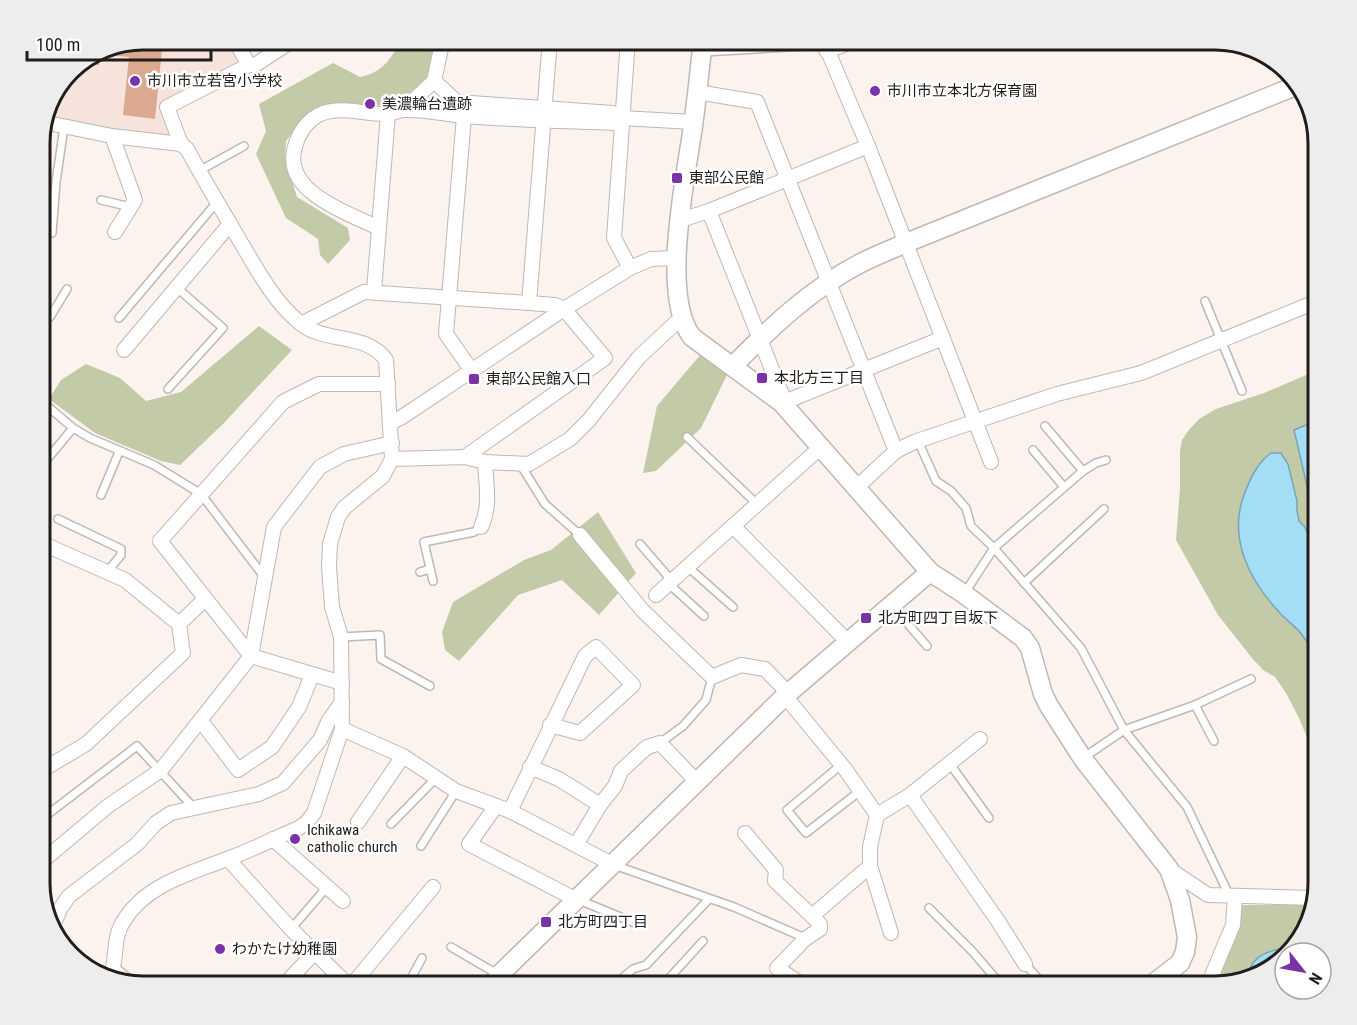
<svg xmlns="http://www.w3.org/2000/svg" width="1357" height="1025" font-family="'Roboto Condensed','Noto Sans JP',sans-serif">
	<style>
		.built { fill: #f5e3dc }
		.green { fill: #c2caa8 }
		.water { fill: #a4ddf6; stroke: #7ca3b4; stroke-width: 1.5 }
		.building { fill: #daa990 }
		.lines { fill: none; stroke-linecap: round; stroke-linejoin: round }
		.lane-casing { stroke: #c0b7b3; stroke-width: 10 }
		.street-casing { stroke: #c0b7b3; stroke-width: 16 }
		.secondary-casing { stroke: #c0b7b3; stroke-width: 21 }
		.lane { stroke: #fff; stroke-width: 7 }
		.street { stroke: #fff; stroke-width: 14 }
		.secondary { stroke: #fff; stroke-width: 18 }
		.poi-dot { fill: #7a33a6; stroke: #fff; stroke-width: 2 }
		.labels { text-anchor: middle; stroke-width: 5; stroke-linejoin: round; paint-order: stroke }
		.poi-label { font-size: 15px; fill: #201d1b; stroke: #fff; text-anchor: start }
		.rim { fill: none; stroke: #201d1b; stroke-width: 3 }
	</style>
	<rect width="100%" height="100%" fill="#fdf3ee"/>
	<polygon class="built" points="142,39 230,39 242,60 240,65 165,104 173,132 169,136 114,130 44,116 49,97 74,65"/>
	<g class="green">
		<path d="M402 39H437L427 78 394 106 337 104 307 114 286 141 285 158 297 197 348 228 350 240 328 264 320 255 318 239 286 218 256 154 266 131 259 104 333 63 360 77C384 72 390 59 402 39Z"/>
		<polygon points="259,326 292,350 223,424 180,465 161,461 95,433 49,399 61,380 86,364 120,378 146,401 181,392"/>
		<polygon points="701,354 728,373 701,428 656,471 643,473 657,406"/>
		<polygon points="1318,370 1318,763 1298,716 1286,693 1275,677 1263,670 1252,658 1218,615 1176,540 1180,489 1180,451 1182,440 1188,431 1199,419 1216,409 1264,393"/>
		<polygon points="598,512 636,573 599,615 562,580 518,595 459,661 445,650 442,632 453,602 524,560 551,550"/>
		<polygon points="1238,905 1310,905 1296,946 1285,953 1285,955 1260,976 1216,986 1216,978"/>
	</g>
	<g class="water">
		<polygon points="1318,420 1318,533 1294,430"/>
		<path d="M1271 453H1281L1288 464 1297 501V511L1299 521 1305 527 1318 562V657C1312 649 1306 640 1299 631 1292 624 1285 619 1279 612 1249 580 1228 538 1244 495 1250 479 1257 463 1271 453Z"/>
		<path d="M1280 949 1290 951 1285 953V955L1260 976 1247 978C1251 959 1261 953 1280 949Z"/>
	</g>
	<g class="building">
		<polygon points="142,39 163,39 155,119 123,115 129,57 101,54 122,47 130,48 130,44"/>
		<polygon points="100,55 99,65 80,63"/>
	</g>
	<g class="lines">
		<g class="lane-casing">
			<g id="lane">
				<polyline points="704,52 823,45"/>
				<polyline points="199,171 244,146"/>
				<polyline points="101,200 131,207"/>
				<polyline points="52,233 56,182 64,127"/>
				<polyline points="1205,301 1242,391"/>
				<polyline points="119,318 217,202"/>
				<polyline points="39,322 50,317 67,289"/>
				<polyline points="168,389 223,328 176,287"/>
				<polyline points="39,399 73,428 90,438 154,465 201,494 265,578"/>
				<polyline points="1045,426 1083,471"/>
				<polyline points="687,437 757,504"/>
				<polyline points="918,441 936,481 951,491 966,508 971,526 994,548 1081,648 1124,730 1187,807 1229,895"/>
				<polyline points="1033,450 1064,487"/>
				<polyline points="520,464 545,504 580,535"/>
				<polyline points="39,469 73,428"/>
				<polyline points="101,495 119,452"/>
				<polyline points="58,519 121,549 121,555 107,572"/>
				<polyline points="640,544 672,581"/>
				<polyline points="688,567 733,607"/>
				<polyline points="420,572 430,569"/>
				<polyline points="433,581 424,542 474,532 481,527"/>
				<polyline points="1024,583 1104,509"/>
				<polyline points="669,584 704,616"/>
				<polyline points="964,594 994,548 1083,471 1096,463 1106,460"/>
				<polyline points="893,607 927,646"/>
				<polyline points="341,637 380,635 381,659 430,686"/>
				<polyline points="1195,705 1214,741"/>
				<polyline points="660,743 683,726 706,700 712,677"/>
				<polyline points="1083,758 1124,730 1195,705 1251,679"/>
				<polyline points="950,764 989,818"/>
				<polyline points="841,765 787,810 806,833 860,791"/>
				<polyline points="39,821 137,746 193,807"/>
				<polyline points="391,824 436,778"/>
				<polyline points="421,846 456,791"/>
				<polyline points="614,865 734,907 805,938"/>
				<polyline points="579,900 635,923"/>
				<polyline points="929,908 972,951 1002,986"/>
				<polyline points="291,929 327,887"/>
				<polyline points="451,947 499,975"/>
				<polyline points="1025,964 1045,986"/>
				<polyline points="114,966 135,984"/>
				<polyline points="322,986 335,972"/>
				<polyline points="407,986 422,958"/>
				<polyline points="613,986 633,969 646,965 709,899"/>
				<polyline points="662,986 703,941"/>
			</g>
		</g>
		<g class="street-casing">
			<g id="street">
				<polyline points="234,39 249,65"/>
				<polyline points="628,39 614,238 630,268"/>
				<polyline points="822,39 823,45 830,56 868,146 991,462"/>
				<polyline points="827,51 860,39"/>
				<polyline points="434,81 457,102 613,113 622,118"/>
				<polyline points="697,92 757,102 896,451"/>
				<polyline points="403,110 434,81 443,39"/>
				<polyline points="464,116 446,334 472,371"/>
				<path d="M43 122 112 136 181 144 187 149C204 180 222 210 240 241 257 269 273 301 300 323 325 344 367 332 386 360L392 459 383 476 344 508 338 517 330 544 329 567 332 607 341 637 342 729 314 813 307 822 299 828C275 838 252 850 227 859 189 874 146 884 123 922 113 937 117 959 111 975"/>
				<polyline points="112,136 135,200 115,232"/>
				<polyline points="181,144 167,107 249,65 255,65 295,39"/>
				<polyline points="709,211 785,402"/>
				<polyline points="679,218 687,218 709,211 868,146"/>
				<path d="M379 228C350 214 285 193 294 151 297 135 307 119 323 113 345 106 365 115 387 114 393 114 398 110 404 110 424 109 444 114 464 116 514 120 564 121 614 123L622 118 693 122"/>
				<polyline points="374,291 388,114"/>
				<polyline points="529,303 550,39"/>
				<polyline points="301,324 364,292 529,303 555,305 564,309 605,358 465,457"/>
				<polyline points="124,350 230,224"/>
				<polyline points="782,403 943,338"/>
				<polyline points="390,423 402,417 564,309 630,268 651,259 675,258"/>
				<polyline points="392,459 465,457 485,462 529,464 570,439 589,420 639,357 682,317"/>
				<polyline points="857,487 896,451 914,442 1057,394 1141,373 1318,301"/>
				<polyline points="733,526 848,642"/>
				<path d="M481 527C491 506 486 484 485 462"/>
				<polyline points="580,535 643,611 712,677 741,665 765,669 788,693"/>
				<polyline points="656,595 821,447"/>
				<polyline points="179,624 205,599"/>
				<polyline points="342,683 251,656 160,541 283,402 319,384 388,384"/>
				<polyline points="785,696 845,769 877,815 870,847 870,866 891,933"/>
				<polyline points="201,721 238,770 272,747 299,707 312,675"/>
				<polyline points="342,729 403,756 456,791 510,811 612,864"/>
				<polyline points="530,767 559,779 600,805"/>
				<polyline points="39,772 86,744 183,653 179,624 125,580 39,542"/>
				<polyline points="910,795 998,921 1025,964"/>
				<polyline points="496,806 469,844 575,899"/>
				<polyline points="510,811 585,656 596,647 633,685 580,733 550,725"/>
				<polyline points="877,815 910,795 980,739"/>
				<polyline points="358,822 403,756"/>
				<polyline points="745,833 776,870 775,881 812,916"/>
				<polyline points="273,839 343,901"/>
				<polyline points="576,845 600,805 615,786 621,771 647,747 660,743 696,781"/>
				<polyline points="228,859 291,929 349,986"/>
				<polyline points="39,864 108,806 161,770 251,656 274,527 320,467 344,454 392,443"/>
				<polyline points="1169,869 1208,895 1313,898"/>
				<polyline points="51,931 60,909 69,896 137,844 156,823 171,813 259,794 283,783 320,740 329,720 342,702"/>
				<polyline points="283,986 315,952"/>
				<polyline points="351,986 433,887"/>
				<polyline points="804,986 777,968 805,939 820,929 820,924 812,916 870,866"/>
				<polyline points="1212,986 1212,975 1233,925 1235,897"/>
			</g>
		</g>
		<g class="secondary-casing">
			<g id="secondary">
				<path d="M703 39C700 68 697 97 693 126 686 176 660 295 692 337L782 403 930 572 964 594 1023 638 1030 648 1043 694 1049 706 1083 759 1169 869 1180 900 1187 937 1185 952 1180 963 1150 986"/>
				<path d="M733 366C771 327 811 289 859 264 874 256 890 250 906 243L1298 85"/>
				<polyline points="492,986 499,975 785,696 930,572"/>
			</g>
		</g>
		<use href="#lane" class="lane"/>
		<use href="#street" class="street"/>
		<use href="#secondary" class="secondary"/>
	</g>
	<g class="poi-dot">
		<circle cx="135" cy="81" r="6"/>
		<circle cx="875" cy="91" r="6"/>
		<circle cx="370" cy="104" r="6"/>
		<rect x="671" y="172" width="12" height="12" rx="3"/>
		<rect x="756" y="372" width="12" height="12" rx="3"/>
		<rect x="468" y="373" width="12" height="12" rx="3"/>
		<rect x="860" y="612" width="12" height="12" rx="3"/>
		<circle cx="295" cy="839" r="6"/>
		<rect x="540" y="916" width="12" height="12" rx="3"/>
		<circle cx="220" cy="949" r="6"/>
	</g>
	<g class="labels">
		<g class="poi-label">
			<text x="147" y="86">市川市立若宮小学校</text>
			<text x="887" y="96">市川市立本北方保育園</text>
			<text x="382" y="109">美濃輪台遺跡</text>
			<text x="689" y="183">東部公民館</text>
			<text x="774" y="383">本北方三丁目</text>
			<text x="486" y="384">東部公民館入口</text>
			<text x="878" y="623">北方町四丁目坂下</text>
			<text x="307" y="835">Ichikawa<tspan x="307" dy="17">catholic church</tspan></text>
			<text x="558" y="927">北方町四丁目</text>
			<text x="232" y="954">わかたけ幼稚園</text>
		</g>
	</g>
	<path d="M0 0H1357V1025H0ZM143 50H1215A93 93 0 0 1 1308 143V883A93 93 0 0 1 1215 976H143A93 93 0 0 1 50 883V143A93 93 0 0 1 143 50Z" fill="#ededed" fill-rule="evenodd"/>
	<path class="rim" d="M143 50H1215A93 93 0 0 1 1308 143V883A93 93 0 0 1 1215 976H143A93 93 0 0 1 50 883V143A93 93 0 0 1 143 50Z"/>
	<g transform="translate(1303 971) rotate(121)"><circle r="28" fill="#ffffff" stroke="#a6a5a4" stroke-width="1.5"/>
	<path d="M0-4.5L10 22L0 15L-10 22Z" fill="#7a33a6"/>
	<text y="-9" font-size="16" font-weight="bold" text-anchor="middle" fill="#201d1b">N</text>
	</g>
	<path d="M27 51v9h184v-9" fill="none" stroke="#201d1b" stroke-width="3"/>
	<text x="36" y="51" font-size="18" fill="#201d1b" stroke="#ffffff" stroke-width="4.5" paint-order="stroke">100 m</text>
</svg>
